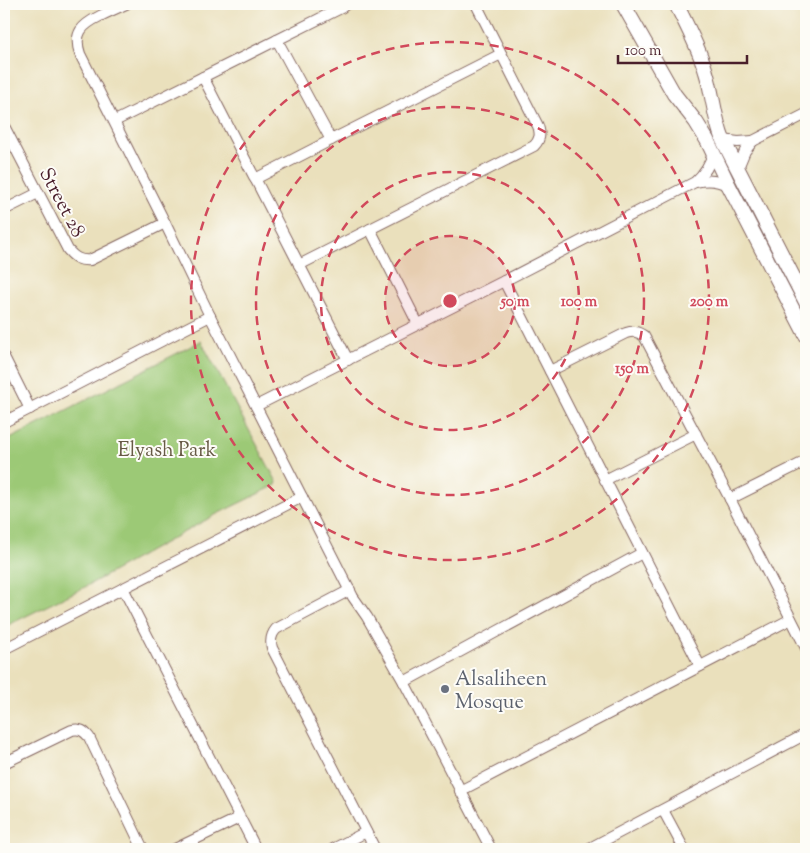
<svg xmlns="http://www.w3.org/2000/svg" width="810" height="853" font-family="'Sorts Mill Goudy',serif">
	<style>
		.green { fill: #9cc976; stroke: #737450 }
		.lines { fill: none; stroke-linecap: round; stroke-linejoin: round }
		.minor-casing { stroke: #82635e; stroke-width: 12 }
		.secondary-casing { stroke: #82635e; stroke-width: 16 }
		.minor { stroke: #fff; stroke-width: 10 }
		.secondary { stroke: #fff; stroke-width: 14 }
		.ring { fill: none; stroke: #d1495b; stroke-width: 2.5; stroke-dasharray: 9 6 }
		.worship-dot { fill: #6b7280; stroke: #fdfcf7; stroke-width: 2 }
		.labels { text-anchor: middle; stroke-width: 4; stroke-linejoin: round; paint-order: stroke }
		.street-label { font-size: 20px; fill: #4a1f2b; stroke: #fdfcf7 }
		.park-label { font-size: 20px; fill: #675a45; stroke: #fdfcf7 }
		.worship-label { font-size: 20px; fill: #5b616d; stroke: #fdfcf7; text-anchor: start }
		.centre { fill: #d1495b; stroke: #fdfcf7; stroke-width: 2.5 }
		.ring-label { font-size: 15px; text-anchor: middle; font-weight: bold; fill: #d1495b; stroke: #fdfcf7; stroke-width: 4; stroke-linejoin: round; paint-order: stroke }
	</style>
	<rect width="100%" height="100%" fill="#fdfcf7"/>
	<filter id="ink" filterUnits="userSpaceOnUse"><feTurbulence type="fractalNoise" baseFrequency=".02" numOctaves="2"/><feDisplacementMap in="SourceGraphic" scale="10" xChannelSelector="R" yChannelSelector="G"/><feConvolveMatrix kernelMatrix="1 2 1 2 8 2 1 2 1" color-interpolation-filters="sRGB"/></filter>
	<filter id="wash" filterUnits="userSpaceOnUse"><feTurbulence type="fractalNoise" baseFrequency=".0096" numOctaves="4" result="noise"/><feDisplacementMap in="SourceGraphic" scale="20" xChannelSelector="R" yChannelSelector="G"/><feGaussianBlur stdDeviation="1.12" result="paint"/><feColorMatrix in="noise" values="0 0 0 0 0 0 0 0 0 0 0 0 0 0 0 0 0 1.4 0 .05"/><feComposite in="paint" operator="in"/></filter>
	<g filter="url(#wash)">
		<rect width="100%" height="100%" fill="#eae0bc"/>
		<polygon class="green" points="201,341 277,482 276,485 215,515 83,588 4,627 4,442"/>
	</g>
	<g filter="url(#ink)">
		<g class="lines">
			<g class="minor-casing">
				<g id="minor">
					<path d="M126 4C117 8 108 12 100 16 82 25 73 33 80 54L165 223 210 316 302 497 353 597 367 617 404 682 491 849"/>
					<polyline points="277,40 331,140"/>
					<polyline points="203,77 348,360"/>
					<polyline points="115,121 341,8 346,4"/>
					<path d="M4 126 68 250C75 258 80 261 90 260L165 223"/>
					<polyline points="723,140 738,142 753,141"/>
					<polyline points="738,170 740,163 745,151 753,141 806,114"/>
					<polyline points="255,179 331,140 501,54"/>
					<path d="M696 182C708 179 718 180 729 186"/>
					<polyline points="4,210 38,193"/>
					<polyline points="370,229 418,324"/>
					<path d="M299 265 534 146C540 140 541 134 538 126L476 4"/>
					<polyline points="504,281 700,666"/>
					<polyline points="4,357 30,409"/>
					<path d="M550 371 626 333C633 331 637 331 644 336L730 499 806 648"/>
					<path d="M256 406 504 281 695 182C705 173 710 165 713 153"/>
					<polyline points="4,422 210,316"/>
					<polyline points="605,480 696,434"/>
					<polyline points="730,499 806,461"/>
					<polyline points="123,588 256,849"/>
					<path d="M350 590 276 629C271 635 270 640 272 648L375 849"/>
					<polyline points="4,649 302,497"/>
					<polyline points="404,682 642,553"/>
					<path d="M4 763 72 730C80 728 84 731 89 737L143 849"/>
					<polyline points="460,791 791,619"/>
					<polyline points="663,810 684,849"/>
					<polyline points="175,849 239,818"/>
					<polyline points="333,849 366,832"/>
					<polyline points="588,849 806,734"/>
				</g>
			</g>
			<g class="secondary-casing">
				<g id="secondary">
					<polyline points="623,4 674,94 696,122 707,140 729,186 806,335"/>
					<path d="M676 4C687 26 699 48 706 72 713 94 714 118 723 140L806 302"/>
				</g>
			</g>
			<use href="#minor" class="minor"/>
			<use href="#secondary" class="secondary"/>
		</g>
	</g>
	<circle cx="450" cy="301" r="65" fill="#d1495b" fill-opacity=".12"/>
	<g class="ring">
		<circle cx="450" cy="301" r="65"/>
		<circle cx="450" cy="301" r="129"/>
		<circle cx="450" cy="301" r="194"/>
		<circle cx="450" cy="301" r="259"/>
	</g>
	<circle class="worship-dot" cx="445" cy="689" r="5"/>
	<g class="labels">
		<g class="street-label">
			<text transform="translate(63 202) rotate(62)" y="7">Street 28</text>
		</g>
		<g class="park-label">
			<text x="167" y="456">Elyash Park</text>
		</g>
		<g class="worship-label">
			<text x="455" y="685">Alsaliheen<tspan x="455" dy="23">Mosque</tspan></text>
		</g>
	</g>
	<circle cx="450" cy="301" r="8" class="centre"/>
	<g class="ring-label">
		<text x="515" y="306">50 m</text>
		<text x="579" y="306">100 m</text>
		<text x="709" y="306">200 m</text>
		<text x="632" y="373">150 m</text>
	</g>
	<rect width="810" height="853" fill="none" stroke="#fdfcf7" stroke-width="20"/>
	<path d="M618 55v8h129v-8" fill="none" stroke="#4a1f2b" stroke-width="2.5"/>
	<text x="625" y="55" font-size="15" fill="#4a1f2b" stroke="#fdfcf7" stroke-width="4" paint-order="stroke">100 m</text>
</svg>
